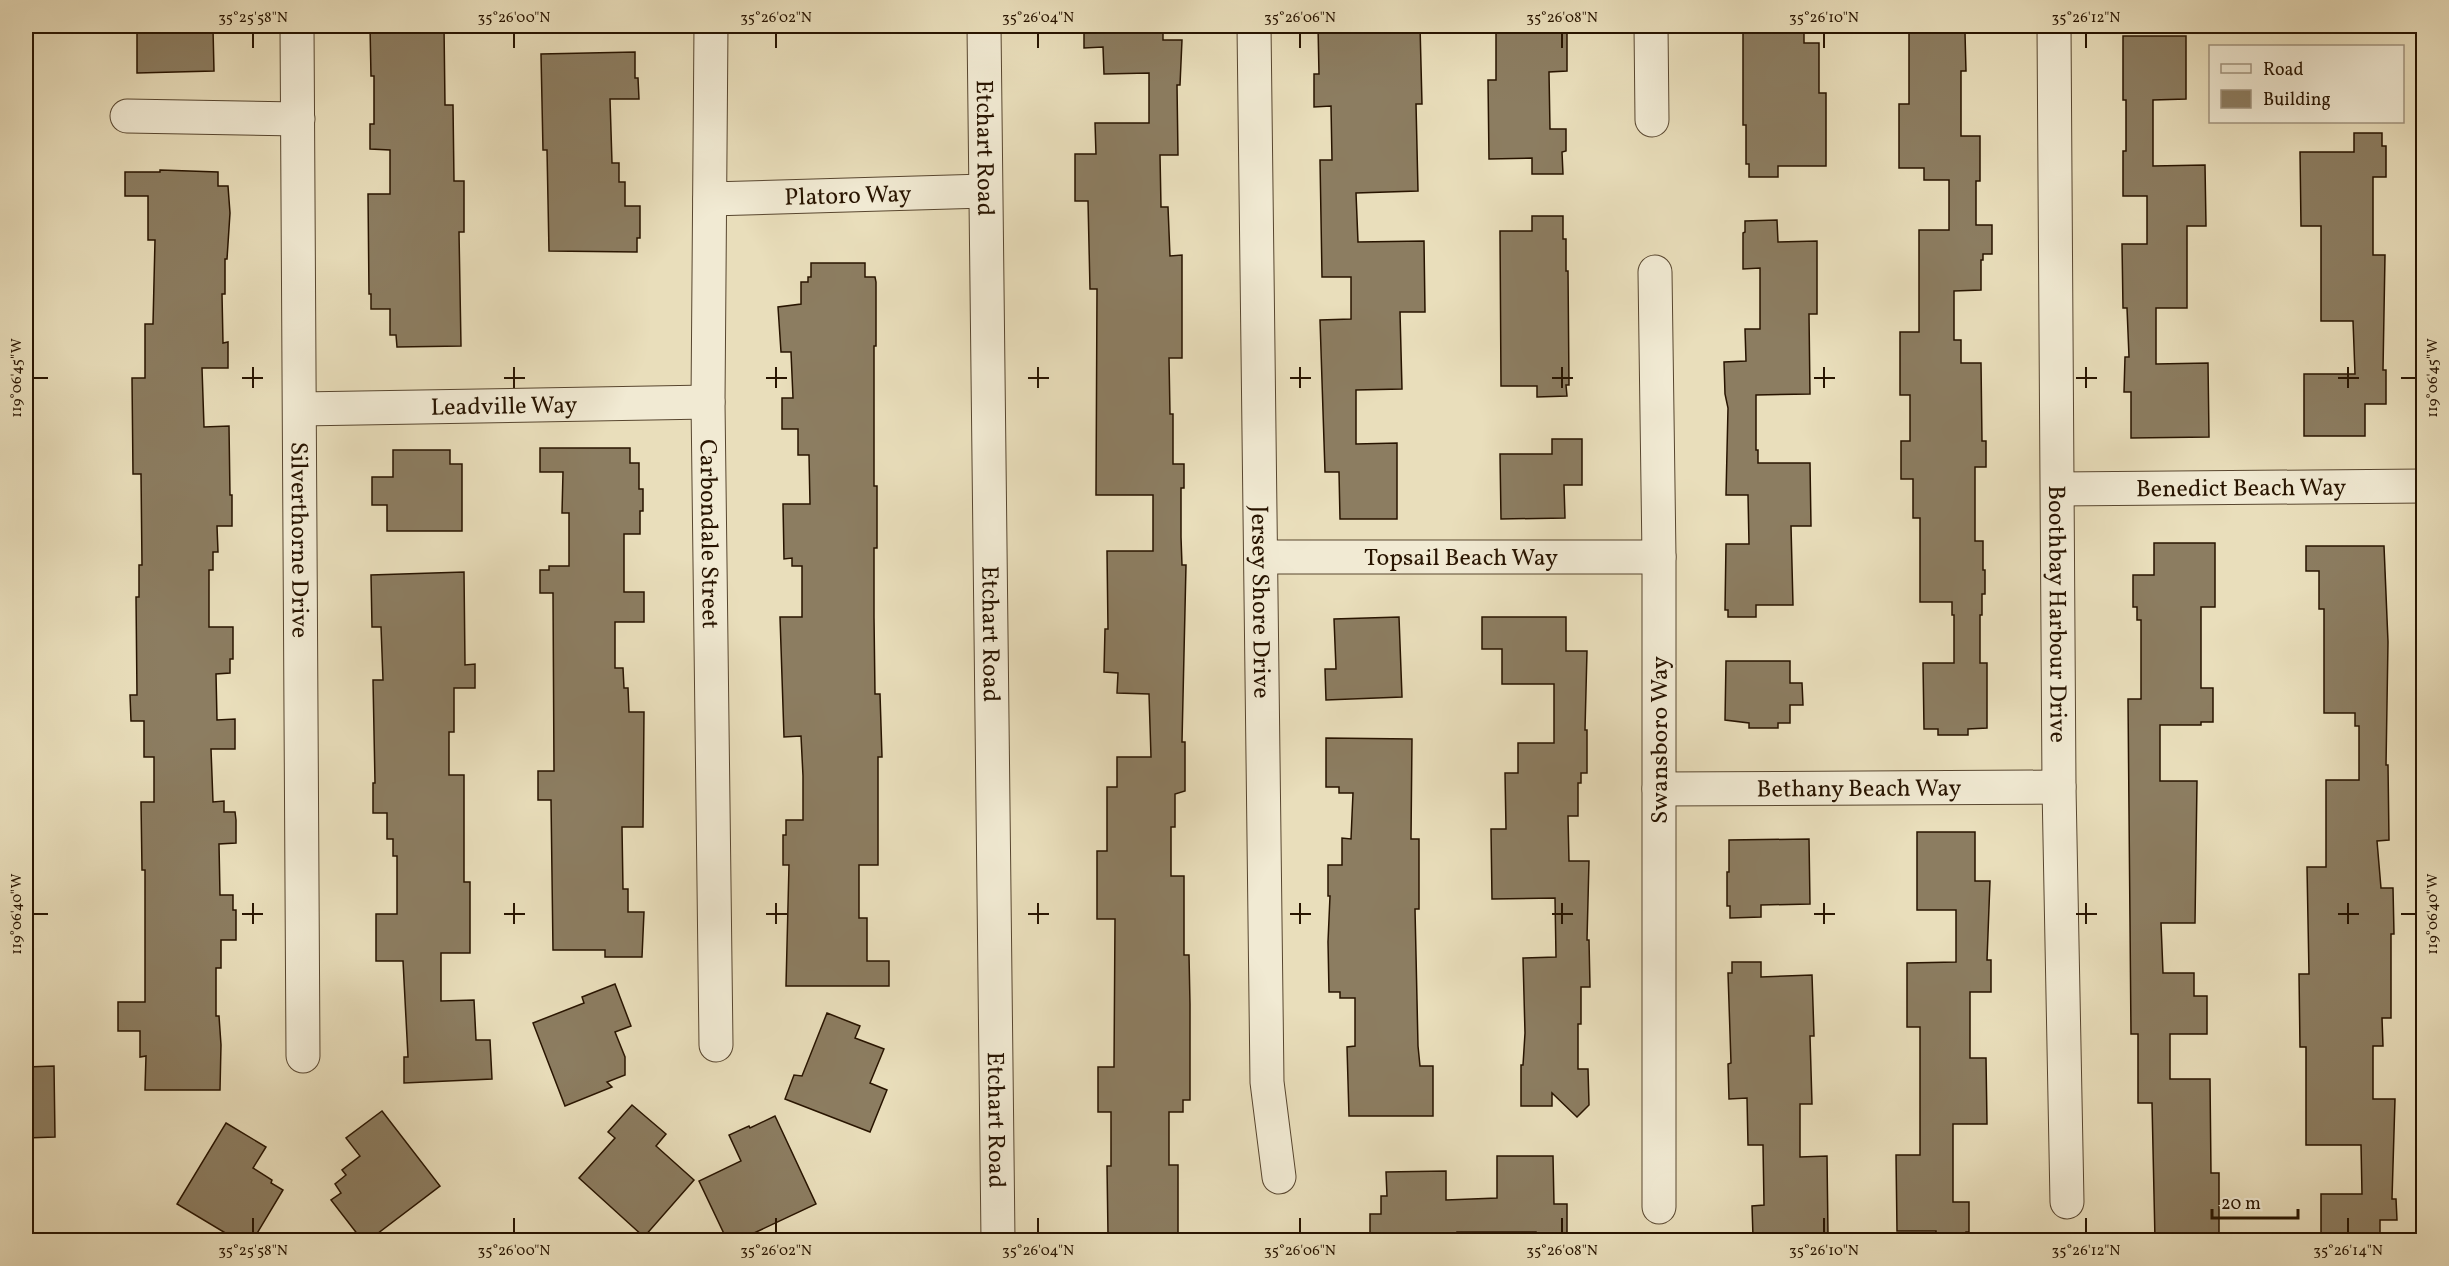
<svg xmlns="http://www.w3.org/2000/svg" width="2449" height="1266" font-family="Vollkorn,serif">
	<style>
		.building { fill: #8c7d61; stroke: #281400; stroke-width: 1.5 }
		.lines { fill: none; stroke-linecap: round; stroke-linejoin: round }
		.minor-casing { stroke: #58462f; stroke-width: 35 }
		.minor { stroke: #f1ead3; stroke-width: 33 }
		.ticks { fill: none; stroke: #281400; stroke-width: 2 }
		.labels { text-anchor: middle; stroke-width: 4.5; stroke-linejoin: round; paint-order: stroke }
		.street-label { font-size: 24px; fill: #281400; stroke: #f1ead3 }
		.neatline { fill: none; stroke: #281400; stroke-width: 2 }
		.ticks-label { font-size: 15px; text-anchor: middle; fill: #281400 }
	</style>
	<rect width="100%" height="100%" fill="#e9debb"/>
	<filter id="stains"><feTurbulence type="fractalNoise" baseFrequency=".00333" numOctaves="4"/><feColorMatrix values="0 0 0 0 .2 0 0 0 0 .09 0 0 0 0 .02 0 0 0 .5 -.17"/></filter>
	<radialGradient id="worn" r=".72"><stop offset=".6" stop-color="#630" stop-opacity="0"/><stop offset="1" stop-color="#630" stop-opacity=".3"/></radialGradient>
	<g class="building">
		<polygon points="137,26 202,26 202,29 213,29 214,71 137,73"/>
		<polygon points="370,26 444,26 445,105 453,105 454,181 464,181 464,232 459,232 461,346 397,347 396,335 390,335 390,309 371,309 371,294 369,294 368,194 390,194 390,150 370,149 370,124 374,124 374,76 371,76"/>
		<polygon points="1084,26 1163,26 1163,40 1182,40 1180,85 1177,85 1178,155 1160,155 1161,207 1168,207 1170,256 1182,255 1182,358 1169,358 1170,414 1173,414 1173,464 1184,464 1184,488 1181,488 1181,537 1182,565 1186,565 1182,742 1185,742 1185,791 1175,794 1175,827 1171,827 1171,876 1184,876 1184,955 1189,955 1190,1004 1190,1100 1183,1100 1183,1112 1169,1112 1169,1165 1178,1165 1178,1233 1108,1234 1107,1166 1111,1166 1111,1112 1098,1112 1098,1067 1114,1067 1115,919 1097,919 1097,851 1107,851 1107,787 1117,787 1117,757 1151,757 1149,694 1117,693 1118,673 1104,672 1105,629 1108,629 1107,551 1153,551 1153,495 1096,495 1097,289 1090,289 1088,201 1075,201 1075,154 1096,154 1095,123 1149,123 1149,73 1104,74 1103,47 1084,48"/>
		<polygon points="1318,26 1420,26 1422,104 1416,104 1418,191 1356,193 1358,242 1424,241 1425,312 1400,312 1402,389 1356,390 1356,444 1397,443 1397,519 1340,519 1339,472 1325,472 1320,320 1351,319 1351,277 1322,277 1320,160 1332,160 1331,106 1314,107 1314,74 1319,74"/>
		<polygon points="1496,26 1561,26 1561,28 1567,28 1567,71 1549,72 1550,129 1566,129 1566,151 1562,152 1563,174 1532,174 1532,158 1489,159 1488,80 1496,80"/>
		<polygon points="1743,26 1804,26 1804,43 1819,43 1819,93 1826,93 1826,166 1778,166 1778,177 1749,177 1749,164 1746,164 1746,125 1743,125"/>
		<polygon points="1909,26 1958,26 1958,33 1965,33 1966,71 1961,71 1961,136 1980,136 1980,181 1976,181 1976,225 1992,225 1992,254 1983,254 1983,260 1981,260 1981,290 1954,291 1954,340 1961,340 1961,363 1981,363 1982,441 1986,441 1986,467 1975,467 1975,541 1983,541 1983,570 1985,570 1985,594 1982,594 1982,615 1980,615 1980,663 1987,663 1987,728 1968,729 1968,735 1938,735 1938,729 1924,729 1923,663 1954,663 1954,615 1952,615 1952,602 1920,602 1920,518 1913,518 1913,479 1901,479 1901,441 1910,441 1910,395 1900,395 1900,332 1919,332 1919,230 1949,230 1949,180 1924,180 1924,168 1899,168 1899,104 1909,104"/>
		<polygon points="2123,36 2186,36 2186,99 2153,100 2153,166 2205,165 2206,226 2187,226 2187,308 2156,308 2156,364 2208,363 2209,437 2131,438 2131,392 2124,392 2125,357 2129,357 2127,308 2123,308 2122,244 2147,244 2147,196 2123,196 2123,151 2126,151 2126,100 2123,100"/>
		<polygon points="635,52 635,78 638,78 639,99 610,99 612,163 619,163 619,182 625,182 625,206 640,206 640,238 637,238 637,252 549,251 547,150 543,150 541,54"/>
		<polygon points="2354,133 2382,133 2382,146 2386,146 2386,177 2373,177 2373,255 2385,255 2383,370 2386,370 2386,404 2365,404 2365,436 2304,436 2304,374 2355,374 2353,321 2321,321 2321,226 2301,226 2300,152 2354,152"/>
		<polygon points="160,170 218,172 218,186 228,186 230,213 227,259 225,259 225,294 222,294 223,343 228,342 228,368 202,368 204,427 229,426 230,495 232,495 232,526 217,526 218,552 213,552 213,570 209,570 209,627 233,627 233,659 230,659 230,673 216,674 217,720 235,719 235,749 211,749 213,802 224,801 224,812 235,812 236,820 236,843 219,844 220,895 233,895 233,910 236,910 236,940 221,940 221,968 216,968 216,1016 219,1016 221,1045 220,1090 145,1090 146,1056 140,1057 140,1031 118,1031 118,1002 145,1002 145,870 142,870 141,802 154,802 154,757 144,757 144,721 131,721 130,695 137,695 136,597 139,597 139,565 142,565 141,474 133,474 132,378 145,378 145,324 153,324 155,240 148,240 148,196 125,196 125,172 160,172"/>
		<polygon points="1532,216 1563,216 1563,239 1566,239 1566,271 1568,271 1569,385 1566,385 1567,396 1537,397 1537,386 1501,386 1500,231 1532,231"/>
		<polygon points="1777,220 1778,242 1817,241 1817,314 1809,314 1810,394 1756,395 1756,450 1758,450 1758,463 1810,463 1811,526 1791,526 1793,605 1756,605 1756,617 1728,617 1728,610 1725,610 1726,544 1749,544 1748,495 1726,495 1728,408 1725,394 1724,362 1746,361 1745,329 1760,329 1760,268 1743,269 1743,233 1745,232 1745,221"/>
		<polygon points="811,263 865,263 865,277 875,277 876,282 876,346 874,346 874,486 877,486 877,548 874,548 874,617 875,694 880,694 882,757 878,757 878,865 859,865 859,918 867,918 867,961 889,961 889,986 786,986 789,865 783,865 783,835 786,835 786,820 803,820 803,776 801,736 784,737 780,617 802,617 802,566 792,566 792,558 784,559 783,504 810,504 809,455 798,455 798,429 782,429 782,398 793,398 791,352 781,352 778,307 801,304 801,282 808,282 808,277 811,277"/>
		<polygon points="1552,439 1582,439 1582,485 1564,485 1565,518 1501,519 1500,454 1552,454"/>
		<polygon points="540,448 630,448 630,463 639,463 639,489 643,489 643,511 640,511 640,534 624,534 624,592 644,592 644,622 615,622 615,668 623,668 624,688 628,688 629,712 644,712 643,827 622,827 623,889 628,889 628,912 644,912 642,957 605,957 605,950 553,950 551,800 538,800 538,771 554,771 553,593 540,593 540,570 549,570 549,566 569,566 569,513 562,513 563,472 540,472"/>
		<polygon points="393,450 450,450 450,464 462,464 462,531 387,531 387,505 372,505 372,477 393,477"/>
		<polygon points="2154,543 2215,543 2215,607 2201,607 2201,688 2213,688 2213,722 2201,722 2201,725 2160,725 2160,781 2197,781 2195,923 2161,923 2163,973 2194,973 2194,996 2207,996 2207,1034 2170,1034 2170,1079 2210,1079 2211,1173 2219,1173 2219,1240 2155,1240 2152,1103 2138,1103 2138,1034 2131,1034 2128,699 2141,699 2141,620 2137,620 2137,607 2133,607 2133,575 2154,575"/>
		<polygon points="2306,546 2384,546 2388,642 2386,765 2388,765 2389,840 2377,841 2381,888 2393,888 2394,934 2391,934 2391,1018 2382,1018 2383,1046 2373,1046 2373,1099 2395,1099 2392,1199 2396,1199 2397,1220 2380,1220 2380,1240 2321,1240 2321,1194 2362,1194 2361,1145 2306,1145 2306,1047 2300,1047 2299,974 2309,974 2307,867 2326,867 2326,780 2359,780 2359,726 2355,726 2355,713 2324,713 2324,609 2319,609 2319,571 2306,571"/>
		<polygon points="464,572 465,665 475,664 475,688 454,688 454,732 449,732 449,775 464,775 464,882 470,882 470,953 441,953 441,1001 474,1000 476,1040 490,1040 492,1079 404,1083 404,1057 408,1057 403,961 376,961 376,914 397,914 397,856 393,856 393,839 387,839 387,813 373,813 373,783 375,783 373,680 383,680 381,627 372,627 371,575"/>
		<polygon points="1399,617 1402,697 1326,700 1325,669 1336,669 1334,619"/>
		<polygon points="1482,617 1566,617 1566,651 1587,651 1585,730 1587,730 1587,773 1581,773 1581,783 1578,783 1578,816 1568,816 1569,861 1589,861 1587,940 1589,940 1590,987 1581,987 1581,1024 1578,1024 1578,1069 1588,1069 1589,1105 1577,1117 1552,1093 1552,1106 1521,1106 1521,1065 1523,1065 1525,1033 1523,958 1556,957 1555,898 1492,899 1491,829 1506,829 1505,773 1518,773 1518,743 1554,743 1554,684 1502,684 1502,649 1482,649"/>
		<polygon points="1726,661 1790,661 1790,683 1802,683 1803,705 1790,705 1790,723 1778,723 1778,728 1749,728 1749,723 1725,720"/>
		<polygon points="1326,738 1412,739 1411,839 1419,839 1419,909 1415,909 1418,1046 1420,1066 1433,1066 1433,1116 1349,1116 1347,1047 1355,1046 1355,998 1340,998 1340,992 1329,992 1328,942 1330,896 1328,896 1328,865 1342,865 1342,838 1351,839 1353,793 1339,793 1339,787 1326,787"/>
		<polygon points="1917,832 1975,832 1975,881 1990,881 1987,960 1991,960 1991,992 1970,992 1970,1058 1986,1058 1987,1124 1953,1124 1953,1202 1969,1202 1969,1232 1966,1232 1966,1240 1936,1240 1936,1231 1897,1231 1896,1155 1920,1155 1920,1027 1907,1027 1907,963 1956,962 1956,910 1917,910"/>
		<polygon points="1809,839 1810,904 1761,905 1761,917 1730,918 1730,906 1727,906 1727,872 1729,872 1729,840"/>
		<polygon points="1732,962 1761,962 1761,977 1812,975 1814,1036 1810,1036 1812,1104 1800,1104 1800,1157 1827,1156 1828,1235 1784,1236 1784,1240 1756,1240 1756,1237 1753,1237 1752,1206 1764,1205 1763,1145 1748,1145 1747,1098 1729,1099 1728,1064 1731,1063 1728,973 1732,973"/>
		<polygon points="615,984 631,1026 615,1032 625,1057 625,1075 607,1082 612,1087 565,1106 533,1023 584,1003 582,997"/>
		<polygon points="827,1013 860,1026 855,1038 884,1049 870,1083 887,1090 870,1132 785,1099 794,1075 802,1076"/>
		<polygon points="54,1066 55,1137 26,1138 26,1067"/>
		<polygon points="632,1105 666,1134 656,1146 694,1180 644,1237 579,1178 615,1138 608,1132"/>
		<polygon points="382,1111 440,1186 369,1240 362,1240 331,1200 341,1193 335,1184 346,1175 342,1170 360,1156 346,1138"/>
		<polygon points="775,1116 816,1204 739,1240 727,1240 699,1181 741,1161 729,1135 749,1126 750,1128"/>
		<polygon points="226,1123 266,1147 253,1168 272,1180 271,1183 283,1190 253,1240 237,1240 177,1204"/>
		<polygon points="1497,1156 1553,1156 1554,1204 1567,1204 1567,1240 1536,1240 1536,1232 1457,1232 1457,1240 1370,1240 1370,1214 1381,1214 1381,1196 1387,1196 1386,1172 1446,1171 1446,1200 1497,1198"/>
	</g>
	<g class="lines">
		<g class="minor-casing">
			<g id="minor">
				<path id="s1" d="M297 26 303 1056"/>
				<path id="s2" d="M711 26 708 402 716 1045"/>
				<path id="s3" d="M984 26 998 1240"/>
				<path id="s4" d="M1254 26 1267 1082 1279 1177"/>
				<polyline points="1651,26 1652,120"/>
				<path id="s5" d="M2054 26 2059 787 2067 1202"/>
				<polyline points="127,116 298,119"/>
				<path id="s6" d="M710 199 985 191"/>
				<polyline points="1655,272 1659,557 1659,1207"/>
				<path id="s7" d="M300 409 708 402"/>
				<path id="s8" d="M2058 489 2424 486"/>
				<path id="s9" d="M1261 557H1659"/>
				<path id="s10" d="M1659 789 2059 787"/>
			</g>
		</g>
		<use href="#minor" class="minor"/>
	</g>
	<path class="ticks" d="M253 33V48M514 33V48M776 33V48M1038 33V48M1300 33V48M1562 33V48M1824 33V48M2086 33V48M253 367V388M514 367V388M776 367V388M1038 367V388M1300 367V388M1562 367V388M1824 367V388M2086 367V388M2348 367V388M33 378H48M242 378H263M504 378H525M766 378H787M1028 378H1049M1290 378H1311M1552 378H1573M1814 378H1835M2076 378H2097M2338 378H2359M2401 378H2416M253 903V924M514 903V924M776 903V924M1038 903V924M1300 903V924M1562 903V924M1824 903V924M2086 903V924M2348 903V924M33 914H48M242 914H263M504 914H525M766 914H787M1028 914H1049M1290 914H1311M1552 914H1573M1814 914H1835M2076 914H2097M2338 914H2359M2401 914H2416M253 1218V1233M514 1218V1233M776 1218V1233M1038 1218V1233M1300 1218V1233M1562 1218V1233M1824 1218V1233M2086 1218V1233M2348 1218V1233"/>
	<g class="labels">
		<g class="street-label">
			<text dy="8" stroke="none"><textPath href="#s3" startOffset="122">Etchart Road</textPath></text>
			<text dy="8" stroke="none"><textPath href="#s6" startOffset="138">Platoro Way</textPath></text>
			<text dy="8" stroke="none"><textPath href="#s7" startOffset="204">Leadville Way</textPath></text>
			<text dy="8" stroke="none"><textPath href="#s8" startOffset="183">Benedict Beach Way</textPath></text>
			<text dy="8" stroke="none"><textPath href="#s2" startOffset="508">Carbondale Street</textPath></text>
			<text dy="8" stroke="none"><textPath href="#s1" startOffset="514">Silverthorne Drive</textPath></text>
			<text dy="8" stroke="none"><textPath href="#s9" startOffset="200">Topsail Beach Way</textPath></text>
			<text dy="8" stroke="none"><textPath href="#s4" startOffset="576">Jersey Shore Drive</textPath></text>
			<text dy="8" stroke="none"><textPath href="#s5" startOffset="588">Boothbay Harbour Drive</textPath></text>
			<text dy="8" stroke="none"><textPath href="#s3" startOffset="608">Etchart Road</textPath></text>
			<text transform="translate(1659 740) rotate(-90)" y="8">Swansboro Way</text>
			<text dy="8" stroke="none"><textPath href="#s10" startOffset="200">Bethany Beach Way</textPath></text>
			<text dy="8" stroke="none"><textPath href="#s3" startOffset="1094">Etchart Road</textPath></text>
		</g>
	</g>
	<rect width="2449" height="1266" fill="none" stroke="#e9debb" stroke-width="66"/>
	<rect x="2209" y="45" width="195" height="78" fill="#f1ead3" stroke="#a1947f" stroke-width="1.5"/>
	<rect x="2221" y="64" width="30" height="9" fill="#f1ead3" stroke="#a1947f" stroke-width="1.5"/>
	<text x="2263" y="75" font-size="18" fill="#281400">Road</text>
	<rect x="2221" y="90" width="30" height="18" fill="#8c7d61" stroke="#a1947f" stroke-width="1.5"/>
	<text x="2263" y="105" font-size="18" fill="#281400">Building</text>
	<path d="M2212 1209v9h86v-9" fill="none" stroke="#281400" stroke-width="3"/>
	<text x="2221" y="1209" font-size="18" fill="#281400" stroke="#f1ead3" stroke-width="4.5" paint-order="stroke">20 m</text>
	<rect x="33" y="33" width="2383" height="1200" class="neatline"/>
	<g class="ticks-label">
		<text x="253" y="22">35°25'58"N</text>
		<text x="514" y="22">35°26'00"N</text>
		<text x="776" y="22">35°26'02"N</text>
		<text x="1038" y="22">35°26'04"N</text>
		<text x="1300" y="22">35°26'06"N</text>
		<text x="1562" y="22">35°26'08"N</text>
		<text x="1824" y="22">35°26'10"N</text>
		<text x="2086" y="22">35°26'12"N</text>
		<text transform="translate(2432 378) rotate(-90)" y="5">119°06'45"W</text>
		<text transform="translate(16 378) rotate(-90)" y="5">119°06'45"W</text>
		<text transform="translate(2432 914) rotate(-90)" y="5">119°06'40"W</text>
		<text transform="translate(16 914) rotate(-90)" y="5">119°06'40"W</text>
		<text x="253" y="1255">35°25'58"N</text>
		<text x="514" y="1255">35°26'00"N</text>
		<text x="776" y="1255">35°26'02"N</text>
		<text x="1038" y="1255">35°26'04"N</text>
		<text x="1300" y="1255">35°26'06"N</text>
		<text x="1562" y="1255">35°26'08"N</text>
		<text x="1824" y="1255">35°26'10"N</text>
		<text x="2086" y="1255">35°26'12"N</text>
		<text x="2348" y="1255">35°26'14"N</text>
	</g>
	<rect width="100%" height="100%" filter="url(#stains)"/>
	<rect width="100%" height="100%" fill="url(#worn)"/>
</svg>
